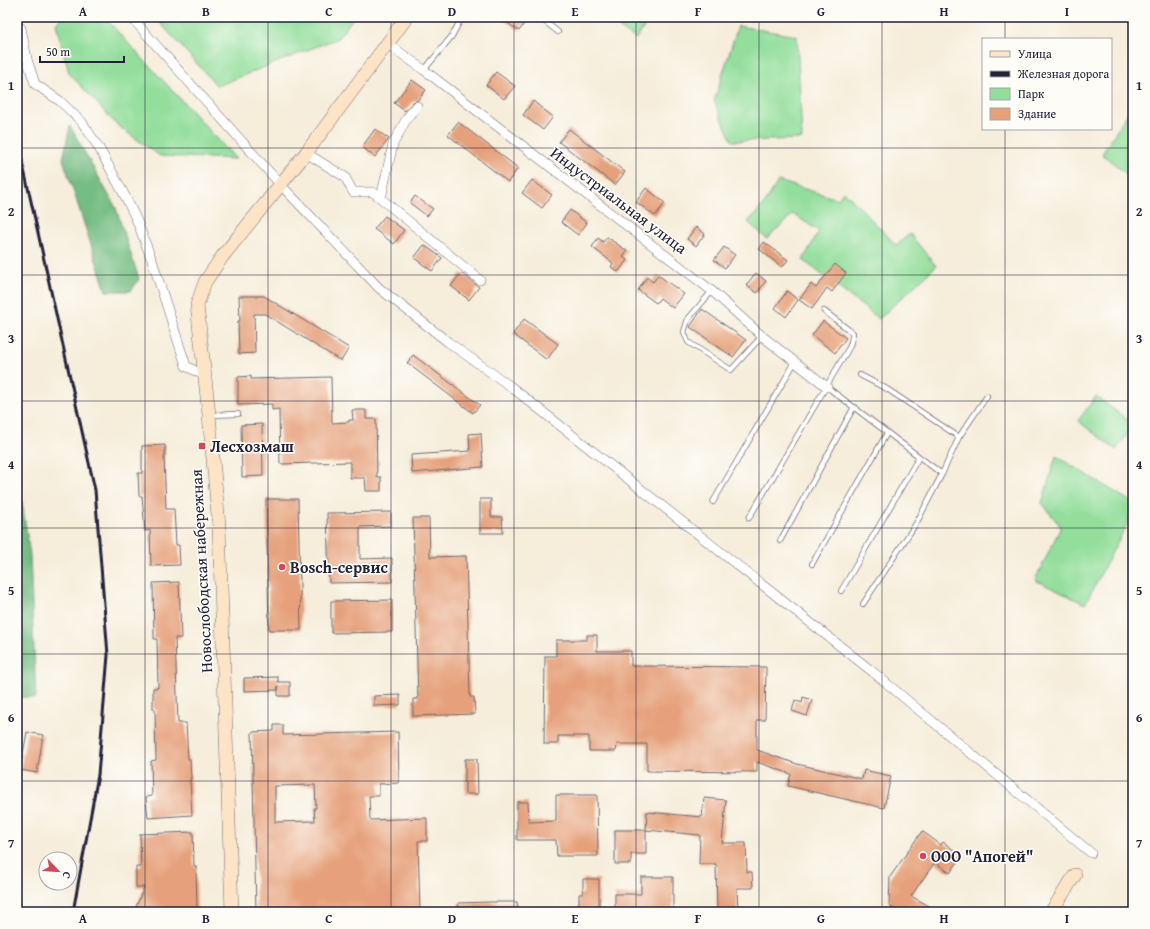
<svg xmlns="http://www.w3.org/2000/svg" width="1150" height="929" font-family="'Gentium Book Plus',serif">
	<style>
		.green { fill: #93de9b; stroke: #5a806b }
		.forest { fill: #76bd83; stroke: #4c705f }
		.building { fill: #e6a17b; fill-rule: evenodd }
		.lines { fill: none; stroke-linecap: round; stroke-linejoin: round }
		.lane-casing { stroke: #6c6973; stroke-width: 6 }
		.street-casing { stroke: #6c6973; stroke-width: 10 }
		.secondary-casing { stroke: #6c6973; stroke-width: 14 }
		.lane { stroke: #fff; stroke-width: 4.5 }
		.street { stroke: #fff; stroke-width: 9 }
		.secondary { stroke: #fee4c6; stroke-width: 13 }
		.rail { stroke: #22223b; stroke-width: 3 }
		.grid { fill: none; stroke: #22223b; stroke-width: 1; stroke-opacity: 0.55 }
		.poi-dot { fill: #d1495b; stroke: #fdfcf7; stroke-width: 1.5 }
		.labels { text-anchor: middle; stroke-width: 3.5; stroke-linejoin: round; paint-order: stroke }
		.street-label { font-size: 16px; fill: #22223b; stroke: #fdfcf7 }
		.poi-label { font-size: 16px; font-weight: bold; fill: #22223b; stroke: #fdfcf7; text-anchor: start }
		.neatline { fill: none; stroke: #22223b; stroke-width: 1.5 }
		.grid-label { font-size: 13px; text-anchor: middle; font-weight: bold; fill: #22223b }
	</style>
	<rect width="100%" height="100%" fill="#fdfcf7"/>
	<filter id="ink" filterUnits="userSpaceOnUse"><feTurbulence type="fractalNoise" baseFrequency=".025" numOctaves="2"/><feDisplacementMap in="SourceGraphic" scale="8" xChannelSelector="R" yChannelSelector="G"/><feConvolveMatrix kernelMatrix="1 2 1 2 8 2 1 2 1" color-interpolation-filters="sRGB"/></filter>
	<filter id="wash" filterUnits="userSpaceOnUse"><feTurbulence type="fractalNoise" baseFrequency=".012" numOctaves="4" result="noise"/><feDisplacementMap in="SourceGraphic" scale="16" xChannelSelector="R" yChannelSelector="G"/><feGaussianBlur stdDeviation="0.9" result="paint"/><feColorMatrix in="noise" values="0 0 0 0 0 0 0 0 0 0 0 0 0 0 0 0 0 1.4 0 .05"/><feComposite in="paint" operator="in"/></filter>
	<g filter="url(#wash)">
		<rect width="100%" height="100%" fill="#f6edda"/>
		<g class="green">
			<polygon points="61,17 104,17 236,159 160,156 117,125 69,73 56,24"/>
			<polygon points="155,17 354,17 338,38 217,86"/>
			<polygon points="604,17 651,17 636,39"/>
			<polygon points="738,26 797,36 802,139 732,141 714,101"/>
			<polygon points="1131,108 1133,109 1133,179 1102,154"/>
			<polygon points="778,181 838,199 844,191 896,245 910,234 936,266 879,319 803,260 819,231 793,214 767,239 748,222 765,203"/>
			<polygon points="1096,396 1133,424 1133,427 1116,450 1078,421"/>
			<polygon points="1056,456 1133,503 1133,510 1128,522 1085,604 1035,580 1061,527 1042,503"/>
		</g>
		<g class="forest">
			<polygon points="70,126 116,208 139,279 131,291 106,291 63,159"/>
			<polygon points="17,469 30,555 36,698 17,697"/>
		</g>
		<g id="blocks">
			<g class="building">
				<polygon points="499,17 529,17 519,31"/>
				<polygon points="496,72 515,86 504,99 486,85"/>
				<polygon points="412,80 426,90 418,100 413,102 405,111 394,103"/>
				<polygon points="533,101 553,117 543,130 523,115"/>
				<polygon points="458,122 518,168 508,182 448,135"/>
				<polygon points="375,129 389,139 375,157 362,147"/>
				<polygon points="569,129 625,172 615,185 559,142"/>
				<polygon points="532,180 552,195 542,208 522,193"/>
				<polygon points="646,188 665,203 655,216 636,202"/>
				<polygon points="415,196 433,209 427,216 410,203"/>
				<polygon points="570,210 587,223 578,235 561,222"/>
				<polygon points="385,216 404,230 394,244 374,229"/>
				<polygon points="696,227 705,234 696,246 687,239"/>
				<polygon points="607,237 627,251 623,257 627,260 618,272 611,267 613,263 592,247 598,238 603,242"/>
				<polygon points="764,242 788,260 782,267 759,249"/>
				<polygon points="424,245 442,258 432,271 414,258"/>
				<polygon points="724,247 735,255 725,268 714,260"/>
				<polygon points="835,264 846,273 832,292 827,288 812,309 799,300 811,284 816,288"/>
				<polygon points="461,273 479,287 469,300 451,286"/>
				<polygon points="756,273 766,281 757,293 746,285"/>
				<polygon points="658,275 684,294 673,308 660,298 656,303 638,290 647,277 653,282"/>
				<polygon points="787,291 798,300 786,317 775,308"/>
				<polygon points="239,296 264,296 349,348 341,361 265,314 254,314 255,353 239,354 238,321 240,321"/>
				<polygon points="702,309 746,340 733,357 690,327"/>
				<polygon points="524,319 558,344 547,360 513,334"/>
				<polygon points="823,321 846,338 835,353 812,335"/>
				<polygon points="413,355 480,405 473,413 407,363"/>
				<polygon points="251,376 251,379 331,377 332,423 349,422 349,420 353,420 352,410 366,410 366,419 376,419 377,477 381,477 381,491 366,491 365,478 350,478 350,462 280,464 279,409 272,410 272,404 238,405 238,377"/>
				<polygon points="262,424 263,476 242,477 241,425"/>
				<polygon points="481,433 483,467 412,473 411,455 470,451 469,434"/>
				<polygon points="165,445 165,457 164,457 166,509 174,509 176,545 179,545 180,565 151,566 150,530 145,531 142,496 139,496 138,473 142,473 142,446"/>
				<polygon points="266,499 298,499 301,630 269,630"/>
				<polygon points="480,499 491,499 491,517 502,517 503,533 480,533"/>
				<polygon points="391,512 391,526 360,527 360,559 392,558 392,582 329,583 327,513"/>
				<polygon points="413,518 429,518 430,557 466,556 470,697 474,697 475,714 413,716 413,699 418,699"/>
				<polygon points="179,582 181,638 175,638 178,723 186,723 188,759 190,759 191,779 190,779 192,815 148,818 146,797 152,796 151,761 156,760 155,709 153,709 153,688 158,688 157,639 154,639 153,583"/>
				<polygon points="392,600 392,632 331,633 331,601"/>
				<polygon points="587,635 597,635 597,651 631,651 631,666 766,667 765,720 757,720 757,750 797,764 862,779 864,770 891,776 884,808 788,786 791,774 757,762 757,772 647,771 647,744 617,744 616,751 589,751 589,736 558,736 558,744 544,744 545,656 556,656 556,640 587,640"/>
				<polygon points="278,677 278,682 290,682 290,696 278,696 278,686 278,690 244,691 244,678"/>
				<polygon points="400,695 400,705 374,706 374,696"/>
				<polygon points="803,697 812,700 807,716 792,711 795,700 802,703"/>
				<path d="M274 725H283V735L398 732 399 783 379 784V796H369L370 820 427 818V841H418L420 910 344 912H256L252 732 274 731ZM315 785 316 808H314L315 821 275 822V786Z"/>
				<polygon points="27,732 43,735 37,773 20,770"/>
				<polygon points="465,759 477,759 478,794 465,794"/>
				<polygon points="556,795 597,795 598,856 557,856 556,840 517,840 517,802 528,802 529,822 556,821"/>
				<polygon points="704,798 726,800 722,843 746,843 747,872 752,872 753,888 737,888 738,912 717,912 716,864 699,864 700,835 646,830 647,812 702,817"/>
				<polygon points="615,830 646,830 646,854 631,854 631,864 615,864"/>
				<polygon points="922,831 941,845 943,842 962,856 950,873 935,862 911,896 940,912 900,912 889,906 890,877"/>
				<polygon points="193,832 194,866 196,866 197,912 134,912 144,887 136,887 136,867 141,867 140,834"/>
				<polygon points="641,877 673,877 673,912 615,912 615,894 641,894"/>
				<polygon points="583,879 599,879 599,912 579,912 579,894 583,894"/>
				<polygon points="490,902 517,902 518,912 459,912 458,903"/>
			</g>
		</g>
	</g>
	<g filter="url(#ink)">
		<use href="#blocks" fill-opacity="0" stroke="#6c6973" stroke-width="1"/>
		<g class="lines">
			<g class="lane-casing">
				<g id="lane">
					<polyline points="539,17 558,32"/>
					<polyline points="424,70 452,36 462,17"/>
					<polyline points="712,291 688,319 684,332 688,342 731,370 762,336"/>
					<polyline points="860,375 887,389 959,437"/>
					<polyline points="827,387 942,474"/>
					<polyline points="210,415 238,414"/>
					<polyline points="713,502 795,362"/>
					<polyline points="749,518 850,346 853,333 824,311"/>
					<polyline points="780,541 854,407"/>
					<polyline points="812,564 887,433"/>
					<polyline points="841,591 919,457"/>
					<polyline points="863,604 917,522 942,474 959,437 987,396"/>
				</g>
			</g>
			<g class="street-casing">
				<g id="street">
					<polyline points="131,17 280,184 379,288 448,342 510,386 873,672 1091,853"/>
					<polyline points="21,28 27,59 35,84 60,101 82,122 99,148 126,198 137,221 153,263 186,366 205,376"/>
					<polyline points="387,43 424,70 712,291 762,336 827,387"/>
					<polyline points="306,153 345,177 353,192 373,192 480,280"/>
					<polyline points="381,198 393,144 407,118 417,106"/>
				</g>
			</g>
			<g class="secondary-casing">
				<g id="secondary">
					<polyline points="232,912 219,526 209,415 197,305 205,282 222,257 306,153 407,17"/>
					<polyline points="1051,912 1075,875"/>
				</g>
			</g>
			<use href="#lane" class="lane"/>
			<use href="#street" class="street"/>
			<use href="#secondary" class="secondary"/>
			<polyline class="rail" points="17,138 95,490 108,655 98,775 73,912"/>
		</g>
	</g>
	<path class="grid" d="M145 17V912M268 17V912M391 17V912M514 17V912M636 17V912M759 17V912M882 17V912M1005 17V39M1005 129V912M17 148H1133M17 275H1133M17 401H1133M17 528H1133M17 654H1133M17 781H1133"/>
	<g class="poi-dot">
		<rect x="198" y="442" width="8" height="8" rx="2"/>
		<circle cx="282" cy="567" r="4"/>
		<circle cx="923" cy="856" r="4"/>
	</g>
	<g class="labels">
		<g class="street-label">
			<text transform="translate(619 200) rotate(37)" y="6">Индустриальная улица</text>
			<text transform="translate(201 571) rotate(-93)" y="6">Новослободская набережная</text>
		</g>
		<g class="poi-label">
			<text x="210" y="452">Лесхозмаш</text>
			<text x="290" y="573">Bosch-сервис</text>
			<text x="931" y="862">ООО "Апогей"</text>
		</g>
	</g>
	<rect width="1150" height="929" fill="none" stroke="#fdfcf7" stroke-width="44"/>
	<rect x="982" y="38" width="130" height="92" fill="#fdfcf7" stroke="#a5a5ac"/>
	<rect x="990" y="51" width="20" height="6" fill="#fee4c6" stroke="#a5a5ac"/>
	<text x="1018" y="58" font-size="12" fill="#22223b">Улица</text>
	<rect x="990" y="71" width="20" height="6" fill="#22223b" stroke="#a5a5ac"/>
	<text x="1018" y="78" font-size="12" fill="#22223b">Железная дорога</text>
	<rect x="990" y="88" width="20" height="12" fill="#93de9b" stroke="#a5a5ac"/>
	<text x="1018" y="98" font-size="12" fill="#22223b">Парк</text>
	<rect x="990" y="108" width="20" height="12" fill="#e6a17b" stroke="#a5a5ac"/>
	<text x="1018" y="118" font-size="12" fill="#22223b">Здание</text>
	<g transform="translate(58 871) rotate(115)"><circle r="19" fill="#fdfcf7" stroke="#a5a5ac"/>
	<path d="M0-3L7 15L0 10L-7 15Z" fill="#d1495b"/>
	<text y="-6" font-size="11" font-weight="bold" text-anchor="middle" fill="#22223b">С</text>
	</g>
	<path d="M40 56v6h84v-6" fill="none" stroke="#22223b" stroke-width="2"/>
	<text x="46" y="56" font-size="12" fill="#22223b" stroke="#fdfcf7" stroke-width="3" paint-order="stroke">50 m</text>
	<rect x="22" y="22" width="1106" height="885" class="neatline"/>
	<g class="grid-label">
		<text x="83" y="16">A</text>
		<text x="206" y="16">B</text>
		<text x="329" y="16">C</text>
		<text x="452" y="16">D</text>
		<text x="575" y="16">E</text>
		<text x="698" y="16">F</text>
		<text x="821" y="16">G</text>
		<text x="944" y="16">H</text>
		<text x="1067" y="16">I</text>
		<text x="11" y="90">1</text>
		<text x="1139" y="90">1</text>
		<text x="11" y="216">2</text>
		<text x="1139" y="216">2</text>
		<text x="11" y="343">3</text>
		<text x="1139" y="343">3</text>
		<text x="11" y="469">4</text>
		<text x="1139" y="469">4</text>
		<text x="11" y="595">5</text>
		<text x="1139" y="595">5</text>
		<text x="11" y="722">6</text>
		<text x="1139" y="722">6</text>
		<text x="11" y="848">7</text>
		<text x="1139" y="848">7</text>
		<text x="83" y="923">A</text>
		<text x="206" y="923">B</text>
		<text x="329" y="923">C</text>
		<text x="452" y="923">D</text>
		<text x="575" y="923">E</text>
		<text x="698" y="923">F</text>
		<text x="821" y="923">G</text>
		<text x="944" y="923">H</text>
		<text x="1067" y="923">I</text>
	</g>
</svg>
